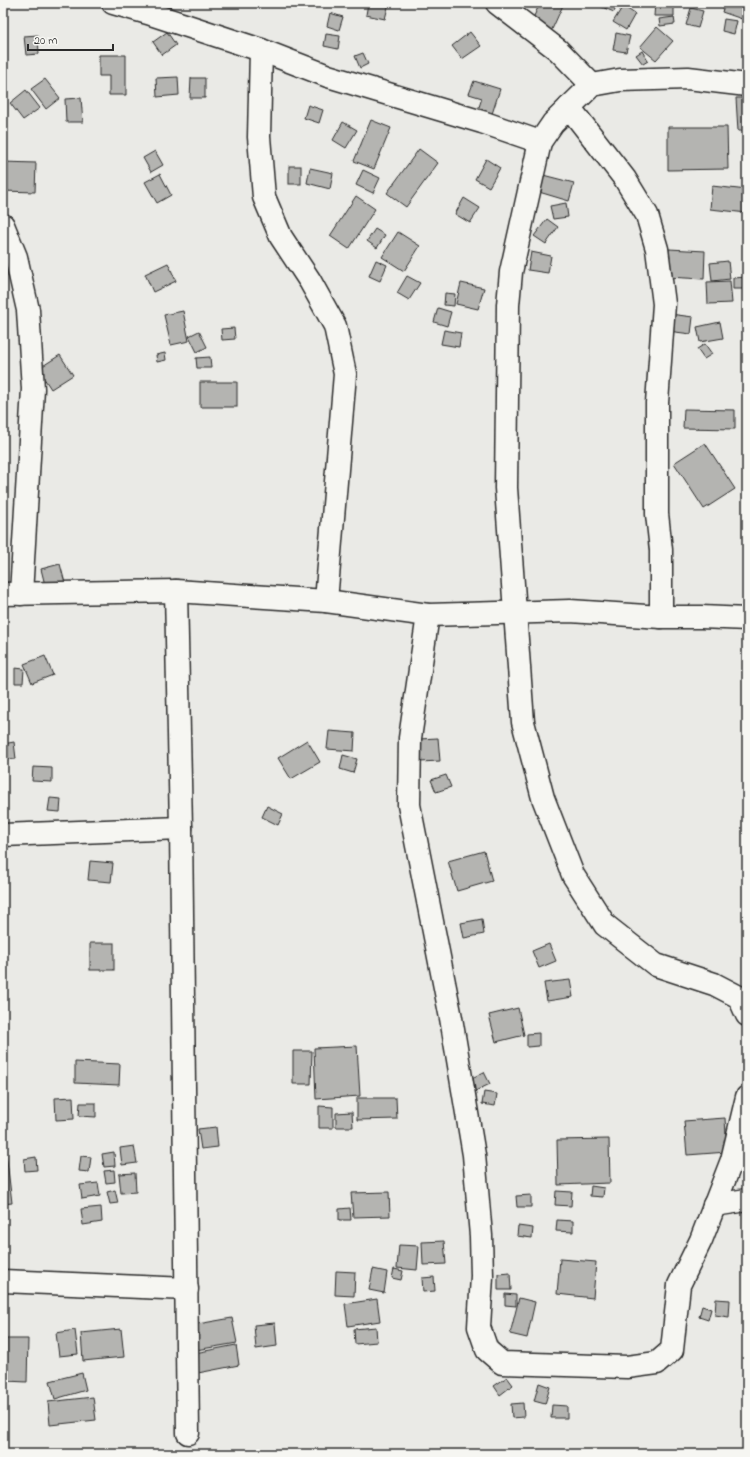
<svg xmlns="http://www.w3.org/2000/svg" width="750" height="1457" font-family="'Indie Flower',sans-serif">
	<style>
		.building { fill: #b4b4b1; stroke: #2b2b2b }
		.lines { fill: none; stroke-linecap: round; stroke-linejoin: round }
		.minor-casing { stroke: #2b2b2b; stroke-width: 25 }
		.minor { stroke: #f6f6f2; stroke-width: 22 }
	</style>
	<rect width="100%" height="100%" fill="#eaeae6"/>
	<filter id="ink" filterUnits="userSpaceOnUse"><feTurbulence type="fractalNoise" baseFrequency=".025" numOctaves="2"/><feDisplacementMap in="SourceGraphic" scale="8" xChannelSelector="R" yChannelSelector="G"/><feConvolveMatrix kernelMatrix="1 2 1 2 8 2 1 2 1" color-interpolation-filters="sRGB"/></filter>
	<g filter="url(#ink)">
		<g class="building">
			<polygon points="368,3 389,3 385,19 366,15"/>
			<polygon points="540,3 564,3 549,36 529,27"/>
			<polygon points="597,3 618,3 614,12 597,5"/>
			<polygon points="655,3 674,3 674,16 654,16"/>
			<polygon points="725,3 747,3 742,19 722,12"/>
			<polygon points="623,6 635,14 626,30 613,22"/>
			<polygon points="691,8 703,11 698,28 686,25"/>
			<polygon points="330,13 343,17 339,30 327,26"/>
			<polygon points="674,17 675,24 660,26 659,19"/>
			<polygon points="724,19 737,21 734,34 722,31"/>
			<polygon points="657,27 673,41 656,60 640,47"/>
			<polygon points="167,32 176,45 162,55 153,42"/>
			<polygon points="470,32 481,46 462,59 452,46"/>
			<polygon points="616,33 630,36 626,52 613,50"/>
			<polygon points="326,34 340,36 338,49 324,46"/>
			<polygon points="38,35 39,54 26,55 24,36"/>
			<polygon points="642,51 648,61 643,64 636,55"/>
			<polygon points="363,53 368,64 360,68 355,56"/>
			<polygon points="99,55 126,55 126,95 109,95 109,76 99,76"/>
			<polygon points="178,77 179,95 157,97 156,78"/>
			<polygon points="191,78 205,78 205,98 190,98"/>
			<polygon points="45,79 60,98 46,109 31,89"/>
			<polygon points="474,81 500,89 491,117 477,113 482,98 469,94"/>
			<polygon points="26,90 40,108 23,120 10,103"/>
			<polygon points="81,98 83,122 66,122 65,99"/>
			<polygon points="736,98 747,98 747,131 738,131"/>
			<polygon points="308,105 323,110 319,123 304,118"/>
			<polygon points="371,120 391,128 374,169 354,161"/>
			<polygon points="343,122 357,130 346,148 333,140"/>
			<polygon points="668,127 727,127 728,169 668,170"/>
			<polygon points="3,140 5,140 7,155 3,156"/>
			<polygon points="419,149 438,163 406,207 387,193"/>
			<polygon points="155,151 163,165 151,172 143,158"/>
			<polygon points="486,159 500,168 489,187 475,179"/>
			<polygon points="3,162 36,163 35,192 3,191"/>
			<rect x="289" y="166" width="12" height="18"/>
			<polygon points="310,168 333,173 330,189 307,183"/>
			<polygon points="363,170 380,178 373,193 356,185"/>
			<polygon points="160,174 171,195 157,203 145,182"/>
			<polygon points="543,175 574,183 569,201 539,192"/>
			<polygon points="712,186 747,190 747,213 710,209"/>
			<polygon points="356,196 375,209 349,249 330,236"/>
			<polygon points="464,198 480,208 470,223 455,214"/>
			<polygon points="566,203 568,217 553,219 550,206"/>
			<polygon points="547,219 558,227 546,244 534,236"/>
			<polygon points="375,229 385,235 377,248 367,241"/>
			<polygon points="398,232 420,246 404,271 382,257"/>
			<polygon points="669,249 705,251 704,279 667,277"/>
			<polygon points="531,252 551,256 548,273 528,270"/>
			<polygon points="376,260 387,265 380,281 369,276"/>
			<polygon points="728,261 730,279 712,281 710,263"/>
			<polygon points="168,263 176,281 153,292 145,274"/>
			<polygon points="407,276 420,283 409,300 397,293"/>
			<polygon points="747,277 747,289 733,289 733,278"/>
			<polygon points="730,281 732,303 708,304 707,282"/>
			<polygon points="461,283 484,288 478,309 456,304"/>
			<polygon points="445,293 455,294 454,306 444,305"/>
			<polygon points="438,308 451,312 447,326 434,322"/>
			<polygon points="183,311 189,341 171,345 164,315"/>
			<polygon points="670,314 693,317 691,334 668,331"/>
			<polygon points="720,322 723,338 700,342 697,327"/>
			<polygon points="234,328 235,339 222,340 221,329"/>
			<polygon points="444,330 461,333 459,347 441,344"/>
			<polygon points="199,331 207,347 197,352 189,336"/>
			<polygon points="705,344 712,354 704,359 697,349"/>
			<polygon points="165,353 166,360 157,362 156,355"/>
			<polygon points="60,355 73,375 51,389 38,369"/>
			<polygon points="210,357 211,368 197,368 196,358"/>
			<rect x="200" y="382" width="37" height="25"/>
			<polygon points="684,409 735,410 735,429 683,428"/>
			<polygon points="705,443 735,489 704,509 674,463"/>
			<polygon points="60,564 65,583 46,589 41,569"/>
			<polygon points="45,656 53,675 32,683 24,664"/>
			<polygon points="15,668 24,669 23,683 15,683"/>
			<polygon points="329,731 355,733 354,751 327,749"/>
			<polygon points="438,738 440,761 420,762 419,739"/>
			<polygon points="307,740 320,762 291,779 278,758"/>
			<polygon points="14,742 16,759 3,760 3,744"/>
			<polygon points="343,755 357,759 353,773 340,769"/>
			<polygon points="33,767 52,768 52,782 32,781"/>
			<polygon points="446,775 451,787 436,792 431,780"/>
			<polygon points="50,798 61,799 60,812 48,811"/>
			<polygon points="267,806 283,814 278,825 262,817"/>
			<polygon points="484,851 492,881 457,891 448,861"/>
			<polygon points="90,861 113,863 111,882 88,880"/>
			<polygon points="482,919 484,934 464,938 461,923"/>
			<rect x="90" y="943" width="24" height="27"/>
			<polygon points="549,944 556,961 539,968 532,951"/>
			<polygon points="570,980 573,997 547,1001 544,983"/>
			<polygon points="518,1008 524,1035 496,1042 489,1015"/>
			<polygon points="539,1033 539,1046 527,1047 527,1034"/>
			<polygon points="357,1046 360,1096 316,1099 314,1048"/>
			<polygon points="293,1051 312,1051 311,1084 293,1084"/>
			<polygon points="75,1062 120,1064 119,1085 75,1083"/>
			<polygon points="484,1072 490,1084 473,1092 468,1080"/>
			<polygon points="484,1092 497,1094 495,1106 482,1104"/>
			<polygon points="73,1097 74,1119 56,1120 55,1098"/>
			<polygon points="357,1098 396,1098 397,1119 357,1120"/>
			<polygon points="80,1103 96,1103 96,1117 79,1116"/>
			<polygon points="319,1106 333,1107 333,1128 319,1128"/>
			<polygon points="352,1112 353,1127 336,1127 336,1113"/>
			<polygon points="725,1118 727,1152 687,1155 684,1121"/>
			<polygon points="216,1127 218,1147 201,1149 198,1129"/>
			<polygon points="609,1139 610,1183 558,1185 557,1140"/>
			<polygon points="134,1146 137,1163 122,1165 120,1148"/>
			<polygon points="3,1152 6,1152 12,1203 3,1204"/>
			<polygon points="114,1152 115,1166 104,1167 102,1154"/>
			<polygon points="81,1156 91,1157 89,1172 79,1171"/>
			<polygon points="36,1157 37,1170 25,1171 24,1159"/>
			<polygon points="114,1170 115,1182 106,1183 104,1171"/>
			<polygon points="135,1173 136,1192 121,1193 119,1174"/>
			<polygon points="98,1183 100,1196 82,1199 80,1185"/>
			<polygon points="591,1186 604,1188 603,1197 590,1196"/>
			<polygon points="115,1190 118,1203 110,1204 107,1192"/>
			<polygon points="556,1191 572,1192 571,1206 555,1205"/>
			<polygon points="389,1192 390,1216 353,1217 351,1193"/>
			<polygon points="531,1195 531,1207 517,1207 516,1196"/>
			<polygon points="101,1207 102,1222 83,1225 81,1209"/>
			<polygon points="350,1208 351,1220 339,1220 339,1209"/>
			<polygon points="557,1220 573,1221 573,1232 556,1231"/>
			<polygon points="518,1226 533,1228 532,1238 517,1236"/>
			<polygon points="444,1241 446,1264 423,1265 422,1242"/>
			<polygon points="399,1245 419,1246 417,1270 397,1268"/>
			<polygon points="560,1259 596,1262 593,1298 557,1294"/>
			<polygon points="373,1269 387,1272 384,1293 369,1290"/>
			<polygon points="394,1269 403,1271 401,1280 392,1278"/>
			<polygon points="336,1271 355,1272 354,1296 335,1295"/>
			<polygon points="510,1273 511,1290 498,1290 498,1274"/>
			<polygon points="434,1277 435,1291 423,1292 422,1278"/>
			<polygon points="505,1294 516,1295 516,1306 505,1305"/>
			<polygon points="519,1298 535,1302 527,1338 510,1334"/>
			<polygon points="377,1299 380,1321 348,1326 345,1304"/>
			<polygon points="716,1299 730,1300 729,1317 715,1315"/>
			<polygon points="702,1306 711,1309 708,1320 699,1317"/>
			<polygon points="232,1318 237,1343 196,1350 192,1325"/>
			<polygon points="275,1323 277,1346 256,1349 254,1325"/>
			<polygon points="376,1327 377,1342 355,1344 354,1329"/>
			<polygon points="121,1329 124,1357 83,1361 81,1333"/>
			<polygon points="75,1330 78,1354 59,1356 56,1333"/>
			<polygon points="6,1339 28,1339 27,1382 6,1381"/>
			<polygon points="236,1345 239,1365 198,1373 195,1353"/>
			<polygon points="82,1373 86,1390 55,1399 50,1381"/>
			<polygon points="507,1377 513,1385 500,1395 494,1386"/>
			<polygon points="539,1383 550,1387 545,1404 534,1401"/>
			<polygon points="93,1397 96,1420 50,1425 48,1402"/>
			<polygon points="523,1403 524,1417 512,1418 511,1404"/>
			<polygon points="552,1405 567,1406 567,1418 551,1418"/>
		</g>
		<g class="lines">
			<g class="minor-casing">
				<g id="minor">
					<polyline points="113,3 151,14 261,50 328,76 482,122 540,142"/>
					<polyline points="497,3 558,50 592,85"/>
					<polyline points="261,50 259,137 264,197 281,237 310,281 335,326 345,374 326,601"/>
					<polyline points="747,85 688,78 620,80 592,85 553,123 540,142 511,272 508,305 506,488 523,722 543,798 573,875 605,925 656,965 714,984 739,997 747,1015"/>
					<polyline points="569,107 625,179 647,215 657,249 664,304 657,403 657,514 661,550 661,617"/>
					<polyline points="3,225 16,257 28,310 33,389 21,594"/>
					<polyline points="176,591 181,828 188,1433"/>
					<polyline points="3,594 176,591 326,601 428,615 570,611 661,617 701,617 747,619"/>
					<polyline points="428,615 410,738 409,805 451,1018 474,1155 481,1236 482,1276 479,1327 487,1350 502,1363 627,1367 657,1363 672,1350 679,1285 701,1240 732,1160 747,1097"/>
					<polyline points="3,835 181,828"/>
					<polyline points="714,1205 747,1200"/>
					<polyline points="3,1281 187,1289"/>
				</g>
			</g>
			<use href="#minor" class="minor"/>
		</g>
	</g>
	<rect width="750" height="1457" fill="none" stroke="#f6f6f2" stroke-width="16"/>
	<rect x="8" y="8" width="734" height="1441" fill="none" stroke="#2b2b2b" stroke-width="1.5" filter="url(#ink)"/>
	<path d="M28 44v6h85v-6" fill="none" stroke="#2b2b2b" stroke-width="2"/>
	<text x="34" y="44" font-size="12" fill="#2b2b2b" stroke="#f6f6f2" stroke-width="3" paint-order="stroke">20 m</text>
</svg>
